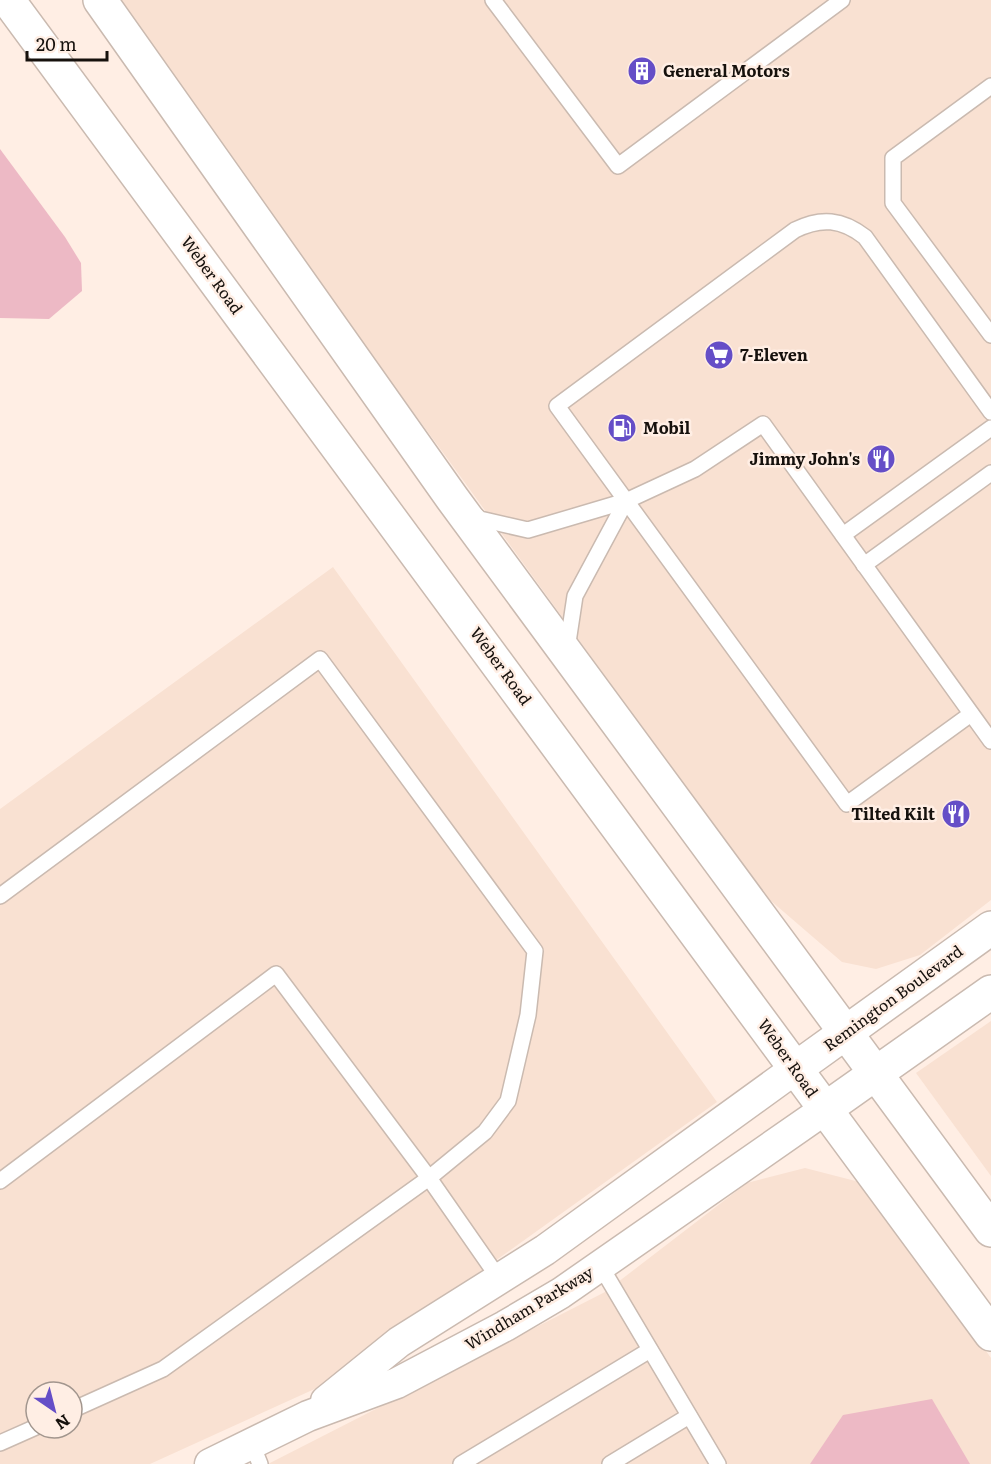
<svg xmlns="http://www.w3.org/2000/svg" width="991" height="1464" font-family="Literata,serif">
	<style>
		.built { fill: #f9e1d2; fill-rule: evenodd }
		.water { fill: #edb9c5 }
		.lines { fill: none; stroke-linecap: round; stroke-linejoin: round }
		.lane-casing { stroke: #cabab0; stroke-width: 18 }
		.street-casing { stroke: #cabab0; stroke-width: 33 }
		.secondary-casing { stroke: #cabab0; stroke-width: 36 }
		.lane { stroke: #fff; stroke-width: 15 }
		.street { stroke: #fff; stroke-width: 30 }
		.secondary { stroke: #fff; stroke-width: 33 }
		.labels { text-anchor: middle; stroke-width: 5; stroke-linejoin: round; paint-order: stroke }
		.poi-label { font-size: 16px; font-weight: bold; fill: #16110d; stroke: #ffeee4; text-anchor: start }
		.street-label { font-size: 16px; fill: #16110d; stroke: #ffeee4 }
	</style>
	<rect width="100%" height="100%" fill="#ffeee4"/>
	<g class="built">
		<polygon points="109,0 991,0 991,900 920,955 876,969 842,962 763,894 447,458"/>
		<path d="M333 567 717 1102 319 1387 150 1464H0V809ZM36 1392H72V1428H36Z"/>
		<polygon points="991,1021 991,1176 916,1073"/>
		<polygon points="805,1168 867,1184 991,1358 991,1464 268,1464 605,1292 747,1183"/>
	</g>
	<g class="water">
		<polygon points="0,149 65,237 81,263 82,291 49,319 0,318"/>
		<polygon points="932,1399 970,1464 810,1464 843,1415"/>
	</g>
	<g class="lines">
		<g class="lane-casing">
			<g id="lane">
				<polyline points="493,0 618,166 842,0"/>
				<polyline points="991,86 893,158 893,203 991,335"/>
				<polyline points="472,512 480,519 528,530 626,501 695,469 763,424 991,741"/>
				<polyline points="843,535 991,428"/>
				<polyline points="864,565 991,473"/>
				<polyline points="567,649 575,596 626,501"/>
				<path d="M971 714 847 804 557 406 795 230C821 217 842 219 865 237L991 412"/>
				<polyline points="0,896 320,659 535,951 528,1015 508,1101 485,1132 429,1178 500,1280"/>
				<polyline points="0,1181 276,974 429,1178 163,1369 72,1410"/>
				<polyline points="600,1265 718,1464"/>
				<polyline points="0,1443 36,1427"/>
				<polyline points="252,1444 260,1464"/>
				<polyline points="461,1464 650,1350"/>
				<polyline points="610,1464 689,1416"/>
			</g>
		</g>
		<g class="street-casing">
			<g id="street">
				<polyline points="326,1401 399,1342 545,1250 795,1069"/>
				<polyline points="210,1464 308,1416 397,1383 505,1326 561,1293 824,1110"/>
			</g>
		</g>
		<g class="secondary-casing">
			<g id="secondary">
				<polyline points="8,0 991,1334"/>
				<polyline points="100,0 452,498 991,1230"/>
				<polyline points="795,1069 991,928"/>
				<polyline points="824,1110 991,992"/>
			</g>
		</g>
		<use href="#lane" class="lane"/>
		<use href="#street" class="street"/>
		<use href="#secondary" class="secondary"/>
	</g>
	<defs>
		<g id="building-disc" transform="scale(1.5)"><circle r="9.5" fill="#654ec7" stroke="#ffeee4"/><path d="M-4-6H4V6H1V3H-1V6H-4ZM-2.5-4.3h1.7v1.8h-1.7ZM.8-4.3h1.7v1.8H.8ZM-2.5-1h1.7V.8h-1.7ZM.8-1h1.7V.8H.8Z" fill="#fff"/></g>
		<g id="supermarket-disc" transform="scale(1.5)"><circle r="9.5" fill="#654ec7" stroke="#ffeee4"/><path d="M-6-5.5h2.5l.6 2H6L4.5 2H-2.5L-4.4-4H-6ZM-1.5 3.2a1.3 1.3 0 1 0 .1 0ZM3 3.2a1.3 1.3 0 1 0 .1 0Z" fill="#fff"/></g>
		<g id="fuel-disc" transform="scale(1.5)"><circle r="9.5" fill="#654ec7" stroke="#ffeee4"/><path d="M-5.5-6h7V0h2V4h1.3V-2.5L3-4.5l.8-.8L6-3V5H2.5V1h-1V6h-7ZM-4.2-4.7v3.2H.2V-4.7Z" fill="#fff"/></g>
		<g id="restaurant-disc" transform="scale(1.5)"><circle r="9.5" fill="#654ec7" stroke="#ffeee4"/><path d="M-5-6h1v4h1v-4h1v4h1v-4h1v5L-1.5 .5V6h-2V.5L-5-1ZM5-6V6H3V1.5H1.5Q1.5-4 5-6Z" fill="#fff"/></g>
	</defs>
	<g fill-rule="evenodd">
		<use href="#building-disc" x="642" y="71"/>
		<use href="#supermarket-disc" x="719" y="355"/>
		<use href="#fuel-disc" x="622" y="428"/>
		<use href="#restaurant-disc" x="881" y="459"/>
		<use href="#restaurant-disc" x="956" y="814"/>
	</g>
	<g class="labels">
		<g class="poi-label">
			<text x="663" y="77">General Motors</text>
			<text x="740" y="361">7-Eleven</text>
			<text x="643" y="434">Mobil</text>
			<text x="860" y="465" text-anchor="end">Jimmy John's</text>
			<text x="935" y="820" text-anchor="end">Tilted Kilt</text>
		</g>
		<g class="street-label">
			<text transform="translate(212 275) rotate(54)" y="6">Weber Road</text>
			<text transform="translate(501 666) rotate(54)" y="6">Weber Road</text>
			<text transform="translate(893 998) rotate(-36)" y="6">Remington Boulevard</text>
			<text transform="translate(788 1058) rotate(55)" y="6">Weber Road</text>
			<text transform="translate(529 1308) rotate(-31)" y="6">Windham Parkway</text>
		</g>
	</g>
	<g transform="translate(54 1410) rotate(145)"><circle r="28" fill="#ffeee4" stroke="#a2968e" stroke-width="1.5"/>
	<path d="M0-4.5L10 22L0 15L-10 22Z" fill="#654ec7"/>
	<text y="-9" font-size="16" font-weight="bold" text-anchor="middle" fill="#16110d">N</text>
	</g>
	<path d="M27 51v9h80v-9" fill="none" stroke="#16110d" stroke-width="3"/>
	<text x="36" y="51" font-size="18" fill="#16110d" stroke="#ffeee4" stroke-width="4.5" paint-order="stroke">20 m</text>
</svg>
